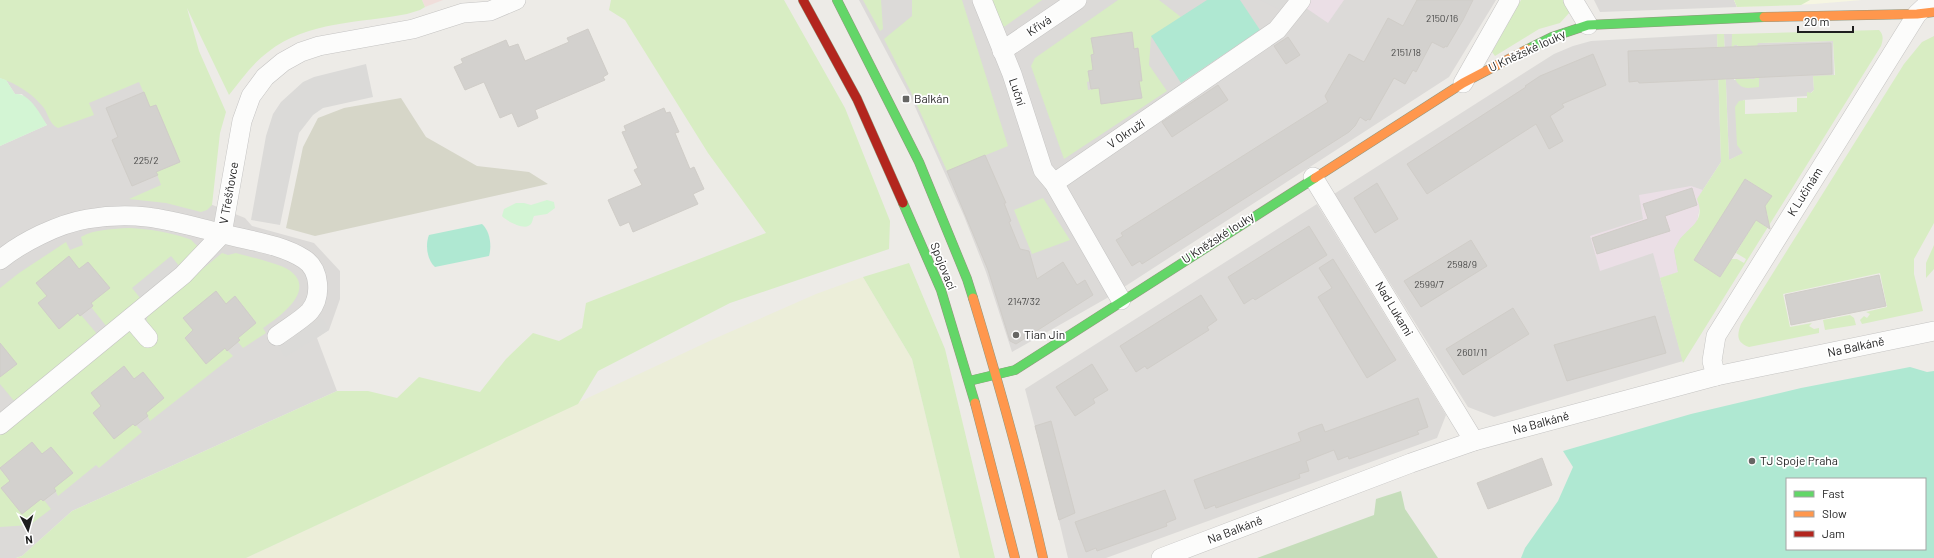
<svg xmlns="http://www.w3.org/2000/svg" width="1934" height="558" font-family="Barlow,sans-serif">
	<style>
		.residential { fill: #dcdad8 }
		.commercial { fill: #f0dedb }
		.industrial { fill: #ebdfe6 }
		.education { fill: #f6f6e2 }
		.religious { fill: #dbdad8 }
		.construction { fill: #d6d6c8 }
		.farmland { fill: #eceed9 }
		.grass { fill: #d8edc3; fill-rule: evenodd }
		.forest { fill: #c5ddba }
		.park { fill: #d3f5d4 }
		.pitch { fill: #afe8d2; fill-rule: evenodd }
		.building { fill: #d3d1ce; stroke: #d0cdc8 }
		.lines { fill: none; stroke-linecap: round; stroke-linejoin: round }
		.street-casing { stroke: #c5c4c3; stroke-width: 20 }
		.fast-casing { stroke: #94977e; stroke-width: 10 }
		.slow-casing { stroke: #94977e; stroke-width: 10 }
		.jam-casing { stroke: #94977e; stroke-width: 10 }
		.street { stroke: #fcfcfb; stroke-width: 19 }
		.fast { stroke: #63d668; stroke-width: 9 }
		.slow { stroke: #ff974d; stroke-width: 9 }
		.jam { stroke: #b3261e; stroke-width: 9 }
		.poi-dot { fill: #666664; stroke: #fff; stroke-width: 1.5 }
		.labels { text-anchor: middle; stroke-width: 3.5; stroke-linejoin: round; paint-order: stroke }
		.number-label { font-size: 10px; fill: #4b4b4a }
		.street-label { font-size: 12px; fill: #1e1e1e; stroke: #fff }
		.poi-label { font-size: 12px; fill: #1e1e1e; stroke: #fff; text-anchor: start }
	</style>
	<rect width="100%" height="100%" fill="#edebe7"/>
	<g class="residential">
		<polygon points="0,0 143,0 200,200 245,218 252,226 314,243 340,271 340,299 329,330 317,338 337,391 72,511 22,556 16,558 0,558 0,146 47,125 22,94 15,94 6,80 0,78"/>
		<polygon points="859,0 1496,0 1449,77 1107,298 1012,352 986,272 964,216 912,100"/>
		<polygon points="1594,0 1734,0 1737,7 1600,12"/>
		<polygon points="1717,34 1721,162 1697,199 1700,205 1696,225 1678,272 1660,278 1683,361 1494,417 1468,407 1334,194 1554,54 1573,46 1591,41"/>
		<polygon points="1724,34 1732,34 1734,80 1755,79 1735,79 1734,45 1737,45 1738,46 1757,46 1757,43 1833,41 1834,76 1813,76 1814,90 1807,96 1743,100 1744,153 1729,160"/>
		<polygon points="1317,204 1446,415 1437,438 1106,558 1068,558 1052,491 1025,389"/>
	</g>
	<polygon class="commercial" points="422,0 443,0 425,7"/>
	<g class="industrial">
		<polygon points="1311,0 1344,0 1328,23 1306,8"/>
		<polygon points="1691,186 1703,190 1697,199 1700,205 1696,225 1680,239 1674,250 1678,272 1660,278 1653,253 1600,271 1590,236 1643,219 1639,195"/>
	</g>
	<polygon class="education" points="1734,0 1862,0 1814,4 1737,7"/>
	<g class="religious">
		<polygon points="1260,0 1287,0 1280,10"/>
		<polygon points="366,64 373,97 323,108 313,115 299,133 280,225 251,220 266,136 273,114 281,102 303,82 314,77"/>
		<polygon points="172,256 180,267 141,299 132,288"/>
		<polygon points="322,318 329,330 285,357 278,345"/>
	</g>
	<polygon class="construction" points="401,98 426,137 477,166 529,172 548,184 315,236 286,228 303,147 318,118 344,108"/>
	<polygon class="farmland" points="863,277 912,359 960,558 246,558 716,338 816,294"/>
	<g class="grass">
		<path d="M0 0H422L425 7 420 10 407 14C361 23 307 21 268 52 252 64 241 80 229 95L187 8 199 51 226 112 220 133 212 205 207 210 201 212 166 203 129 199 161 185 155 169H164L180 162 174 146 169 147 151 135 166 128 156 105 150 107 139 82 89 103 94 115 58 128C50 125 48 114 44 108 32 93 17 84 0 78Z"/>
		<polygon points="611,0 784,0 845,108 890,221 889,249 730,303 598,371 578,404 246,558 16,558 22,556 72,511 337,391 368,391 397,398 419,377 480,392 506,359 533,333 559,341 582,328 586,303 766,233 708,153 625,20 609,10"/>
		<polygon points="863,0 881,0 883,29 880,31"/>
		<polygon points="912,0 962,0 1008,146 947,171 911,92 884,39 912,16"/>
		<polygon points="991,0 1042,0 1004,27 995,14"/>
		<path d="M1118 0H1159L1181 17 1151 37 1149 65 1167 91 1064 159 1031 66 1035 58ZM1132 32 1134 49 1138 48 1142 81H1139L1142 98 1101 104 1099 88 1088 90 1087 82 1090 81 1088 71 1093 70 1091 55 1094 54 1092 38Z"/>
		<polygon points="1521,0 1563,0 1570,12 1560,23 1539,29 1495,56 1492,52"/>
		<polygon points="1734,0 1810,0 1801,5 1737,7"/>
		<path d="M1879 30C1884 35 1883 40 1881 46L1683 363 1660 278 1678 272 1674 250C1676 246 1678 242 1680 239 1691 225 1706 221 1697 199L1721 162 1717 34H1724L1729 160 1743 153 1737 145 1735 107 1739 101 1745 100V114L1797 112V98H1807V92L1811 93 1814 90 1813 76 1835 75 1833 41 1758 43 1757 46H1738L1737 45H1734L1736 79H1755V77H1759V87C1754 87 1748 89 1743 87 1728 82 1732 47 1732 34ZM1746 179 1771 196 1760 213H1767L1768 218 1764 219 1769 223 1766 227 1756 219 1736 253 1746 259 1744 263 1737 259H1731L1720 277 1694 260Z"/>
		<path d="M1934 36V223L1914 259V274L1923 311 1862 324 1860 320 1864 316 1867 318 1870 314 1866 312 1887 307 1880 273 1783 294 1790 327 1812 323 1809 326 1814 329 1819 328V333L1749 347C1736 342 1737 335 1741 324L1904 64 1922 42Z"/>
		<polygon points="1043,198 1070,240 1032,254 1014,210"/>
		<path d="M129 228C149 229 169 232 189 239 193 240 194 244 198 246L180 267 171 256 132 288 141 299 107 327 91 307 93 305 91 303 109 288 88 262 79 269 69 257 47 296 38 303 59 329 78 313 80 316 81 315 98 335 15 402 0 384V377L17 364 0 343V288L19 273 66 242 70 250 83 245 81 237C95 229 113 229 129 228Z"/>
		<polygon points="1934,245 1934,269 1926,278 1926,263"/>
		<path d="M222 253 228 255 236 253C250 257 278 263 289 270 318 290 279 317 263 328L266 333 243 348 238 342V338L256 322 235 296 226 304 216 291 183 318 193 330 185 338 206 363 225 348 233 356 150 421 146 413 164 398 143 372 93 413 114 439 133 424 135 426 136 425 142 432 99 468 96 465 58 496 54 488 73 473 51 447 42 454 32 442 0 468V435L126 332 146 322 148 314Z"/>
		<polygon points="909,263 945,349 995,558 960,558 912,359 863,277"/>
		<polygon points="1850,315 1854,318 1856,325 1825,330 1823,320"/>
		<polygon points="0,469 10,481 1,488 22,514 41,499 44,500 51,509 30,525 0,527"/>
	</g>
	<polygon class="forest" points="1401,491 1405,509 1438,558 1257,558 1374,515 1376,499"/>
	<g class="park">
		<path d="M0 78 6 80 15 94C29 92 41 115 47 125L0 146Z"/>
		<path d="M547 200 554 202 555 208 547 214 534 216C532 220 533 224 528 226 523 229 506 221 502 216L504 209 516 203H524L531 205Z"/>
	</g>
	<g class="pitch">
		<polygon points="1207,0 1240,0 1260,30 1181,83 1151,36"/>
		<path d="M482 224C490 231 492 246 489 256L435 267C427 260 425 245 429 235Z"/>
		<path d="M1910 367 1927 372 1934 371V558H1521L1525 548 1558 501 1573 467 1563 451 1691 414 1801 388ZM1787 479H1925V549H1787Z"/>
	</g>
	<g class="building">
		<polygon points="1417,0 1473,0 1463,20 1447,47 1445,46 1444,48 1432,42 1416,72 1413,70 1405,84 1394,78 1370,120 1368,119 1366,121 1360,117 1355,126 1349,132 1142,264 1140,261 1132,266 1116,240 1123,236 1121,233 1328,102 1325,96 1349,54 1364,62 1388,18 1403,26"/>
		<polygon points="588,29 608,74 603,77 605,80 535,110 538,118 518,127 512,113 500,118 484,82 465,90 454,67 463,63 461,59 506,40 509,47 518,44 525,61 569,42 567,38"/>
		<polygon points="1132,32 1134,49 1138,48 1142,81 1139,81 1142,98 1101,104 1099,88 1091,89 1088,71 1093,70 1091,55 1094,54 1091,38"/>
		<polygon points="1288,37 1300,55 1286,64 1274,46"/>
		<polygon points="1831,43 1832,74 1639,83 1638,81 1629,82 1628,51"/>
		<polygon points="1593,54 1606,85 1562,104 1564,107 1550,116 1563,141 1549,149 1536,124 1427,194 1407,164 1526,87 1525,86 1540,76"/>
		<polygon points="1218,85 1228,100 1172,137 1162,122"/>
		<polygon points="144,92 150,107 156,105 180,162 156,172 158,175 132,186 112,140 118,137 106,108"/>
		<polygon points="664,108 666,113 670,112 679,132 675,133 690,169 694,167 704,189 693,194 698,204 633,232 629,222 620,226 608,200 642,185 634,170 638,168 622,132 626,131 624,126"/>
		<polygon points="985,155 1006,203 1004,203 1011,221 1009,222 1020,249 1029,251 1037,279 1063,262 1077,285 1085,280 1093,295 1016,344 1010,341 988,270 947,171"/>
		<polygon points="1745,179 1772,196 1765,206 1770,229 1756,220 1720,277 1694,260"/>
		<polygon points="1377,183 1398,219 1375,233 1354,198"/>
		<polygon points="1692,188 1697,205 1665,216 1670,231 1597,254 1592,238 1648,219 1643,204"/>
		<polygon points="1309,226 1327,255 1255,300 1253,298 1244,304 1228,277"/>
		<polygon points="1471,240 1487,266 1421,307 1404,281"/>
		<polygon points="69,256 79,269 88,262 110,288 91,303 93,306 80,316 78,313 59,329 38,303 47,296 36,283"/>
		<polygon points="1333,259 1396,360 1367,378 1318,297 1332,288 1319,268"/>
		<polygon points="1879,275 1886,306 1791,325 1785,295"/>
		<polygon points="216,291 226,304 235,296 256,323 238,338 240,340 227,351 225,348 206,364 185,338 193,330 183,318"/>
		<polygon points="1201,295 1217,320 1207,327 1209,330 1147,369 1145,366 1136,372 1120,346"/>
		<polygon points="1513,308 1529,334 1463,375 1446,349"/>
		<polygon points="1655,316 1666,353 1567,381 1554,345"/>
		<polygon points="0,343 17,364 0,377"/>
		<polygon points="1092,364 1108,390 1093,399 1095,403 1075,416 1056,387"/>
		<polygon points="124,366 134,379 143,372 164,398 146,413 148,416 135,426 133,424 114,439 93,413 101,406 91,393"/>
		<polygon points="1418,398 1428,427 1417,431 1419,434 1349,459 1348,456 1338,460 1334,450 1306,461 1309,471 1299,474 1300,478 1216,508 1215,505 1205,509 1194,480 1301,441 1298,433 1310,428 1322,424 1325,432"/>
		<polygon points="1051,421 1075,513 1059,520 1035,426"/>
		<polygon points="32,442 42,454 51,447 73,473 54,488 56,491 43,501 41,499 22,514 1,488 10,481 0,468"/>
		<polygon points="1542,458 1552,485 1488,509 1477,483"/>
		<polygon points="1165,490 1176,519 1166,523 1167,526 1097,551 1096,548 1086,552 1075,522"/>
	</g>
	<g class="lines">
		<g class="street-casing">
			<g id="street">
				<polyline points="982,0 1012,74 1043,170 1054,183 1121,300"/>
				<polyline points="1573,0 1588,25"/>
				<polyline points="1002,51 1077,0"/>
				<polyline points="1463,83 1510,0"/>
				<polyline points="1313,177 1474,441"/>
				<polyline points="1054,183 1277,30 1301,0"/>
				<path d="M0 260C22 242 58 224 87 219 105 216 128 215 147 217 173 220 198 228 224 234 250 241 281 244 304 259 320 269 322 296 310 311 303 319 286 329 277 336"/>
				<polyline points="131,318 148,338"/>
				<polyline points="1716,376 1712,361 1716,336 1917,14 1932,0"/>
				<polyline points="0,425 183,275 222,234 242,121 251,96 265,77 283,62 301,52 319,46 413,29 463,13 490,11 516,0"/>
				<polyline points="1161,558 1411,463 1474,441 1716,376 1934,331"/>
			</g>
		</g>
		<g class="fast-casing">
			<g id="fast">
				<polyline points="837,0 919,162 967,279 973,298"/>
				<polyline points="1528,49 1552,37 1588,25 1764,17"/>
				<polyline points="903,203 941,290 975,403"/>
				<polyline points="969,381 1015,370 1315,178"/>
			</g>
		</g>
		<g class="slow-casing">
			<g id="slow">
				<polyline points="1764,17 1917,14 1934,12"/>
				<polyline points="1315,178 1463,83 1528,49"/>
				<path d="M973 298C999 384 1023 470 1043 558"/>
				<polyline points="975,403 1015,558"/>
			</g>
		</g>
		<g class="jam-casing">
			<polyline id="jam" points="803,0 857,99 903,203"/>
		</g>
		<use href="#street" class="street"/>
		<use href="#fast" class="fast"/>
		<use href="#slow" class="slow"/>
		<use href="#jam" class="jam"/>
	</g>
	<g class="poi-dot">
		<rect x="902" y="95" width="8" height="8" rx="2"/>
		<circle cx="1016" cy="335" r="4"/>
		<circle cx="1752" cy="461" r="4"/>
	</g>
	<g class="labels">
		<g class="number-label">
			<text x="1442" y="22">2150/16</text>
			<text x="1406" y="56">2151/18</text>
			<text x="146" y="164">225/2</text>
			<text x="1462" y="268">2598/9</text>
			<text x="1429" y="288">2599/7</text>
			<text x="1024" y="305">2147/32</text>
			<text x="1472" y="356">2601/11</text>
		</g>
		<g class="street-label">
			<text transform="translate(1039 26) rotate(-34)" y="4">Křivá</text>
			<text transform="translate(1527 51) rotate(-25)" y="4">U Kněžské louky</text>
			<text transform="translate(1017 92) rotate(72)" y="4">Luční</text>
			<text transform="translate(1126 134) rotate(-34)" y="4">V Okruží</text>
			<text transform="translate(1805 192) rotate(-58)" y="4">K Lučinám</text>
			<text transform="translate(229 193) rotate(-80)" y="4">V Třešňovce</text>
			<text transform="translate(1218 238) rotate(-33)" y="4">U Kněžské louky</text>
			<text transform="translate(943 266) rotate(68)" y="4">Spojovací</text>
			<text transform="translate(1394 309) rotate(59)" y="4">Nad Lukami</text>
			<text transform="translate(1856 347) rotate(-12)" y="4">Na Balkáně</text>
			<text transform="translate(1541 423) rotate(-15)" y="4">Na Balkáně</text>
			<text transform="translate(1235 530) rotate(-21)" y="4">Na Balkáně</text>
		</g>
		<g class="poi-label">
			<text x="914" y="103">Balkán</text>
			<text x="1024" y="339">Tian Jin</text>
			<text x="1760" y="465">TJ Spoje Praha</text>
		</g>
	</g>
	<rect x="1786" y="478" width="140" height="72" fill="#ffffff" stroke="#a5a5a5"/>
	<rect x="1794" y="491" width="20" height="6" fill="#63d668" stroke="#a5a5a5"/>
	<text x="1822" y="498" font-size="12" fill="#1e1e1e">Fast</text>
	<rect x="1794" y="511" width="20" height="6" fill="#ff974d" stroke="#a5a5a5"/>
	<text x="1822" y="518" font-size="12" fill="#1e1e1e">Slow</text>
	<rect x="1794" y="531" width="20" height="6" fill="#b3261e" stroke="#a5a5a5"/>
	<text x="1822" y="538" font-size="12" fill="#1e1e1e">Jam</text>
	<g transform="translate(28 530) rotate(174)" stroke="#ffffff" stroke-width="3" paint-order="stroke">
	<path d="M0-3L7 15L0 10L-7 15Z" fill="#1e1e1e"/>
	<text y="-6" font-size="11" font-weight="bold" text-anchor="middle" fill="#1e1e1e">N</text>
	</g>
	<path d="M1798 26v6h55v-6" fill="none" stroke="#1e1e1e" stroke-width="2"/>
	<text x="1804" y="26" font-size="12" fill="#1e1e1e" stroke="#ffffff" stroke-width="3" paint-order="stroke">20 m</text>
</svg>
